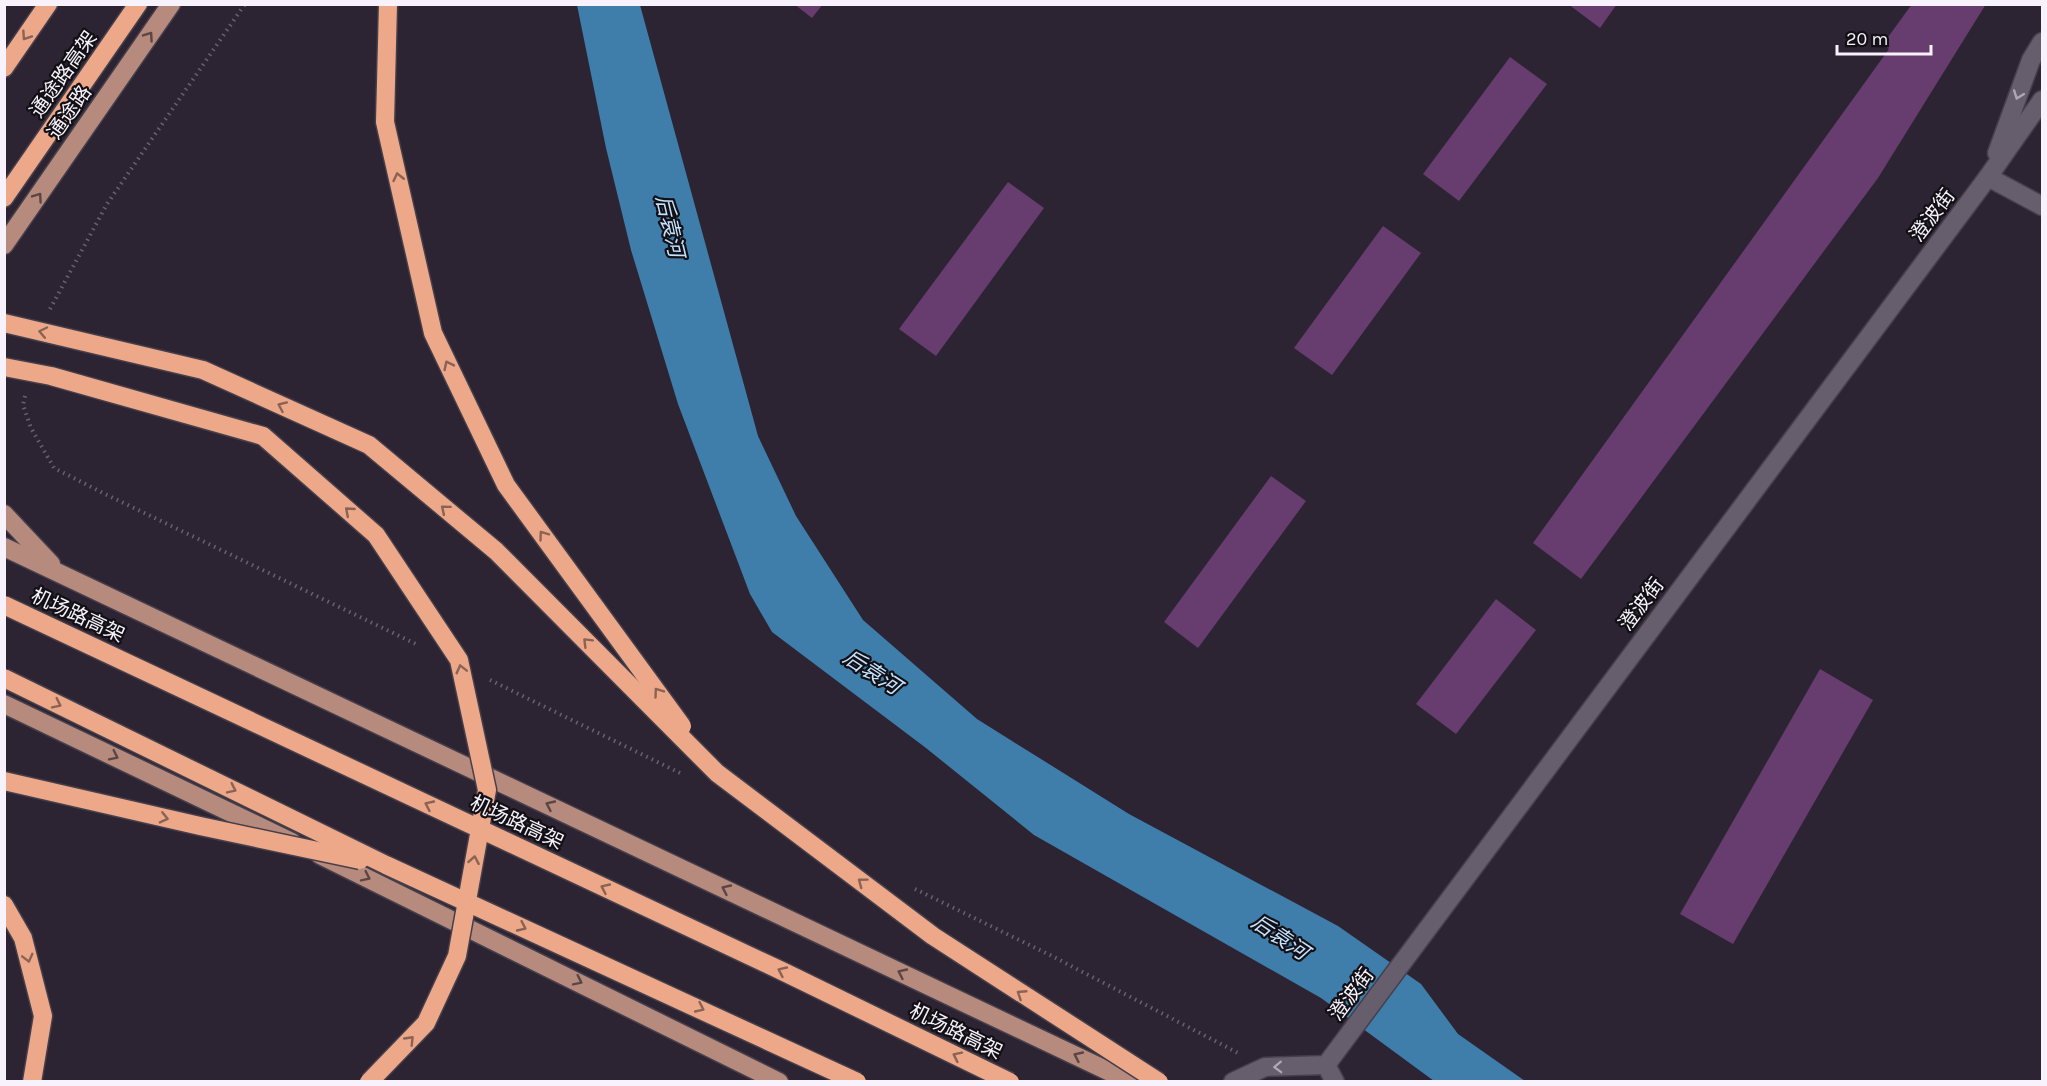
<svg xmlns="http://www.w3.org/2000/svg" width="2047" height="1086" font-family="Karla,'Noto Sans SC',sans-serif">
	<style>
		.water { fill: #3f7dab }
		.building { fill: #673c6e }
		.lines { fill: none; stroke-linecap: round; stroke-linejoin: round }
		.street-casing { stroke: #463f4b; stroke-width: 21 }
		.primary-casing { stroke: #463f4b; stroke-width: 21 }
		.highway-casing { stroke: #463f4b; stroke-width: 21 }
		.path { stroke: #69626e; stroke-width: 4; stroke-dasharray: 1.5 4.5; stroke-linecap: butt }
		.street { stroke: #665d6d; stroke-width: 18 }
		.primary { stroke: #b68a7d; stroke-width: 18 }
		.highway { stroke: #eca888; stroke-width: 18 }
		.highway-bridge-casing { stroke: #463f4b; stroke-width: 21; stroke-linecap: butt }
		.highway-bridge { stroke: #eca888; stroke-width: 18 }
		.oneway { stroke: #8a6354 }
		.oneway2 { stroke: #5c4644 }
		.oneway3 { stroke: #aea8b4 }
		.labels { text-anchor: middle; stroke-width: 4.5; stroke-linejoin: round; paint-order: stroke }
		.street-label { font-size: 20px; fill: #f7f2fb; stroke: #120f15 }
		.water-label { font-size: 21px; font-style: italic; fill: #c3e3fe; stroke: #120f15 }
	</style>
	<rect width="100%" height="100%" fill="#2c2432"/>
	<polygon class="water" points="577,5 640,5 758,436 796,516 863,620 977,719 1129,814 1338,926 1421,984 1458,1034 1525,1081 1434,1081 1321,998 1034,835 926,748 772,632 750,594 678,404 631,250 606,148"/>
	<g class="building">
		<polygon points="794,4 823,4 812,18"/>
		<polygon points="1568,4 1617,4 1600,28"/>
		<polygon points="1912,4 1986,4 1878,178 1581,579 1533,543 1889,49 1883,44"/>
		<polygon points="1510,57 1547,84 1459,201 1423,174"/>
		<polygon points="1008,182 1044,208 936,356 899,329"/>
		<polygon points="1383,226 1421,253 1332,375 1294,348"/>
		<polygon points="1271,476 1306,501 1198,648 1164,622"/>
		<polygon points="1496,599 1536,630 1456,734 1416,704"/>
		<polygon points="1820,669 1873,700 1733,944 1680,914"/>
	</g>
	<g class="lines">
		<g class="street-casing">
			<g id="street">
				<polyline points="1997,153 2031,60 2042,42"/>
				<polyline points="1988,177 2042,206"/>
				<polyline points="1326,1065 1335,1082"/>
				<polyline points="1233,1082 1265,1067 1326,1065 1988,177 2042,100"/>
			</g>
		</g>
		<g class="primary-casing">
			<g id="primary">
				<polyline points="4,245 171,4"/>
				<polyline points="4,514 51,564"/>
				<polyline points="4,547 1131,1082"/>
				<polyline points="4,704 292,842"/>
				<polyline points="320,855 779,1082"/>
			</g>
		</g>
		<g class="highway-casing">
			<g id="highway">
				<polyline points="4,68 48,4"/>
				<polyline points="4,198 138,4"/>
				<polyline points="4,905 23,938 43,1016 32,1082"/>
			</g>
		</g>
		<g class="path">
			<polyline points="50,309 107,204 245,4"/>
			<polyline points="25,396 23,405 31,428 54,468 105,494 418,645"/>
			<polyline points="490,680 680,773"/>
			<polyline points="915,889 1052,956 1238,1053"/>
		</g>
		<use href="#street" class="street"/>
		<use href="#primary" class="primary"/>
		<use href="#highway" class="highway"/>
		<g class="highway-bridge-casing">
			<g id="highway-bridge">
				<polyline points="388,4 385,122 433,333 506,485 682,726"/>
				<polyline points="4,323 203,370 369,445 496,551 717,773 933,936 1159,1082"/>
				<polyline points="4,367 51,376 263,436 376,535 459,660 487,790 457,956 426,1023 369,1082"/>
				<polyline points="4,605 784,972 1010,1082"/>
				<polyline points="4,678 386,865 857,1082"/>
				<polyline points="4,781 200,826 360,860"/>
			</g>
		</g>
		<use href="#highway-bridge" class="highway-bridge"/>
	</g>
	<defs><path id="oneway-chevron" d="M-2-3.5L2.5 0L-2 3.5" fill="none" stroke-width="1.6" stroke-linecap="round" stroke-linejoin="round" transform="scale(1.5)"/></defs>
	<g class="oneway">
		<use href="#oneway-chevron" transform="translate(26 36) rotate(124)"/>
		<use href="#oneway-chevron" transform="translate(398 177) rotate(-103)"/>
		<use href="#oneway-chevron" transform="translate(43 332) rotate(-168)"/>
		<use href="#oneway-chevron" transform="translate(448 365) rotate(-116)"/>
		<use href="#oneway-chevron" transform="translate(282 406) rotate(-156)"/>
		<use href="#oneway-chevron" transform="translate(445 509) rotate(-140)"/>
		<use href="#oneway-chevron" transform="translate(349 511) rotate(-139)"/>
		<use href="#oneway-chevron" transform="translate(543 535) rotate(-126)"/>
		<use href="#oneway-chevron" transform="translate(587 642) rotate(-135)"/>
		<use href="#oneway-chevron" transform="translate(461 669) rotate(-104)"/>
		<use href="#oneway-chevron" transform="translate(658 692) rotate(-126)"/>
		<use href="#oneway-chevron" transform="translate(57 704) rotate(26)"/>
		<use href="#oneway-chevron" transform="translate(232 789) rotate(26)"/>
		<use href="#oneway-chevron" transform="translate(429 805) rotate(-155)"/>
		<use href="#oneway-chevron" transform="translate(164 818) rotate(13)"/>
		<use href="#oneway-chevron" transform="translate(474 860) rotate(-80)"/>
		<use href="#oneway-chevron" transform="translate(862 882) rotate(-143)"/>
		<use href="#oneway-chevron" transform="translate(605 888) rotate(-155)"/>
		<use href="#oneway-chevron" transform="translate(522 927) rotate(25)"/>
		<use href="#oneway-chevron" transform="translate(28 958) rotate(76)"/>
		<use href="#oneway-chevron" transform="translate(782 971) rotate(-155)"/>
		<use href="#oneway-chevron" transform="translate(1021 994) rotate(-147)"/>
		<use href="#oneway-chevron" transform="translate(700 1008) rotate(25)"/>
		<use href="#oneway-chevron" transform="translate(410 1040) rotate(-46)"/>
		<use href="#oneway-chevron" transform="translate(957 1056) rotate(-154)"/>
	</g>
	<g class="oneway2">
		<use href="#oneway-chevron" transform="translate(149 36) rotate(-55)"/>
		<use href="#oneway-chevron" transform="translate(38 197) rotate(-55)"/>
		<use href="#oneway-chevron" transform="translate(114 756) rotate(26)"/>
		<use href="#oneway-chevron" transform="translate(550 805) rotate(-155)"/>
		<use href="#oneway-chevron" transform="translate(366 877) rotate(26)"/>
		<use href="#oneway-chevron" transform="translate(726 889) rotate(-155)"/>
		<use href="#oneway-chevron" transform="translate(902 973) rotate(-155)"/>
		<use href="#oneway-chevron" transform="translate(578 981) rotate(26)"/>
		<use href="#oneway-chevron" transform="translate(1078 1056) rotate(-155)"/>
	</g>
	<g class="oneway3">
		<use href="#oneway-chevron" transform="translate(2018 95) rotate(110)"/>
		<use href="#oneway-chevron" transform="translate(1278 1067) rotate(178)"/>
	</g>
	<g class="labels">
		<g class="street-label">
			<text transform="translate(63 74) rotate(-55)" y="7">通途路高架</text>
			<text transform="translate(69 112) rotate(-55)" y="7">通途路</text>
			<text transform="translate(1932 215) rotate(-53)" y="7">澄波街</text>
			<text transform="translate(1641 604) rotate(-53)" y="7">澄波街</text>
			<text transform="translate(78 615) rotate(25)" y="7">机场路高架</text>
			<text transform="translate(517 822) rotate(25)" y="7">机场路高架</text>
			<text transform="translate(1351 994) rotate(-53)" y="7">澄波街</text>
			<text transform="translate(956 1031) rotate(26)" y="7">机场路高架</text>
		</g>
		<g class="water-label">
			<text transform="translate(670 226) rotate(77)" y="7">后袁河</text>
			<text transform="translate(872 672) rotate(33)" y="7">后袁河</text>
			<text transform="translate(1280 937) rotate(34)" y="7">后袁河</text>
		</g>
	</g>
	<rect width="2047" height="1086" fill="none" stroke="#f7f2fb" stroke-width="12"/>
	<path d="M1837 45v9h94v-9" fill="none" stroke="#f7f2fb" stroke-width="3"/>
	<text x="1846" y="45" font-size="18" fill="#f7f2fb" stroke="#120f15" stroke-width="4.5" paint-order="stroke">20 m</text>
</svg>
